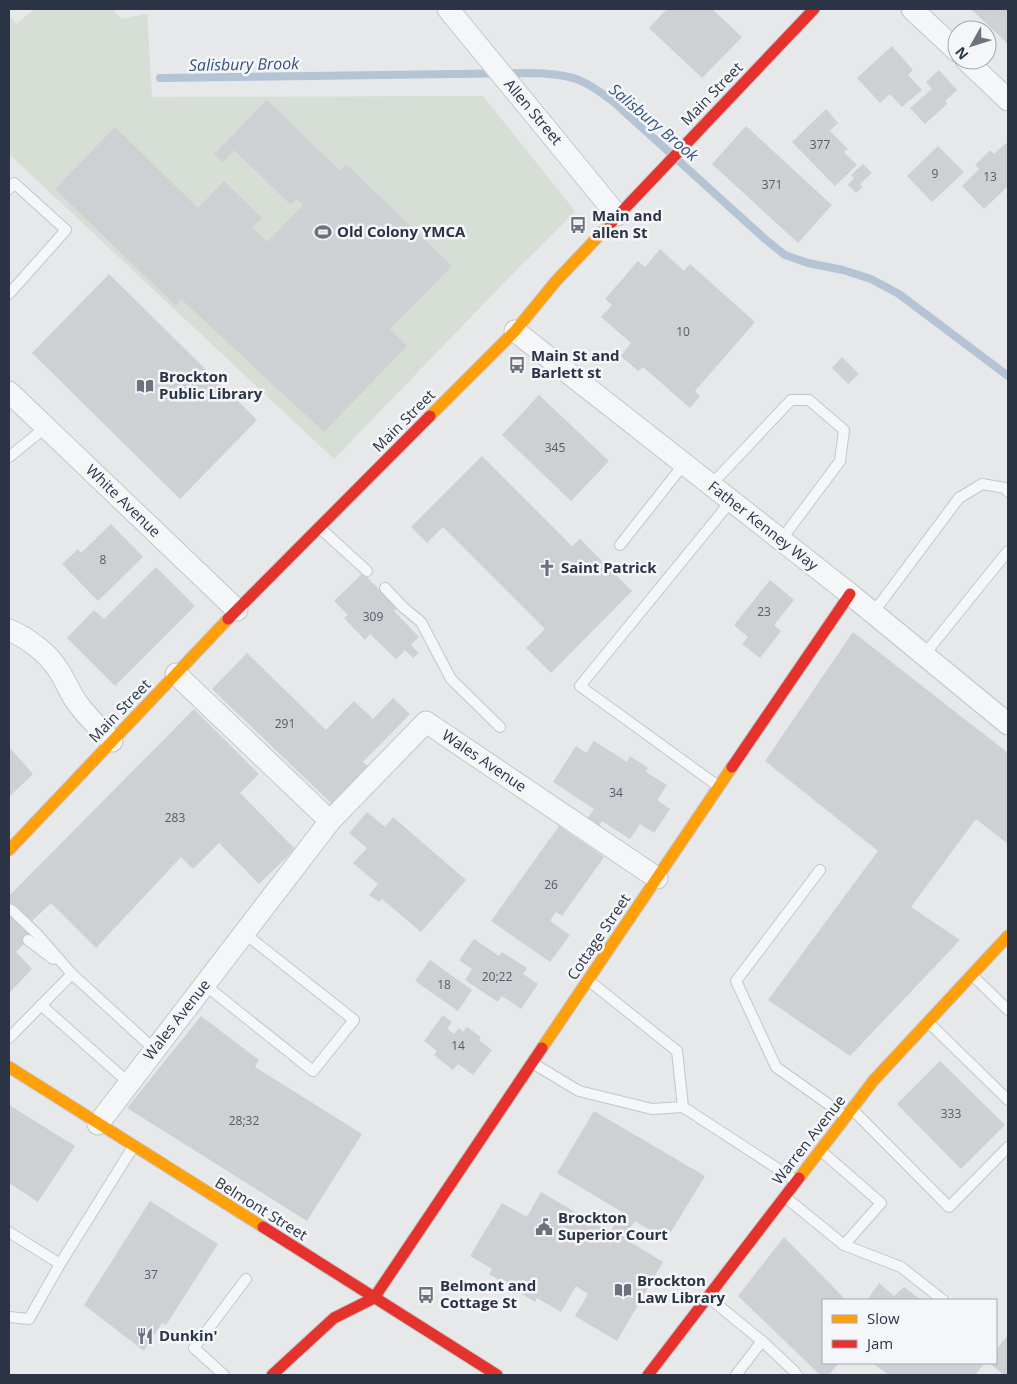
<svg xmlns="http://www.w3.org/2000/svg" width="1017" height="1384" font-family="'Open Sans',sans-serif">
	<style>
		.green { fill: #d6ded6 }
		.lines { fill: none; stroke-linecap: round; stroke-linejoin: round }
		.stream { stroke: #b4c4d5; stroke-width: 8 }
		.building { fill: #ced0d3 }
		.lane-casing { stroke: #c4c6c8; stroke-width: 12 }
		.street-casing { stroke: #c4c6c8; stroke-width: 23 }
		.slow-casing { stroke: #c4c6c8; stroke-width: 13 }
		.jam-casing { stroke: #c4c6c8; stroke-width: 13 }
		.lane { stroke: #f5f6f7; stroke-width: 10 }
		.street { stroke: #f5f6f7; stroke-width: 21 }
		.slow { stroke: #ff9f0a; stroke-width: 11 }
		.jam { stroke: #e5322d; stroke-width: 11 }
		.labels { text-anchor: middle; stroke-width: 5; stroke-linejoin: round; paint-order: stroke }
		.number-label { font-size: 12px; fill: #545c69 }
		.street-label { font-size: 15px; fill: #2b3445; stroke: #f4f6f9 }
		.poi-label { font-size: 15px; font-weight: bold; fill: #2b3445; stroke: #f4f6f9; text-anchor: start }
		.water-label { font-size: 16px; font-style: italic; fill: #34527a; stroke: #f4f6f9 }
	</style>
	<rect width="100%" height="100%" fill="#e6e8ea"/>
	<polygon class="green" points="35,9 112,9 121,19 147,14 152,97 483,96 575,211 533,254 526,260 334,459 9,154 9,15 16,24"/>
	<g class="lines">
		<path class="stream" d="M160 78 532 73C572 74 585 79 616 104L765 239 785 255 808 263 843 270 871 279 899 294 1008 376"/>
	</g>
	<g class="building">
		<polygon points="667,9 712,9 742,37 702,78 649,28"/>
		<polygon points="971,9 1008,9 1008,44"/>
		<polygon points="892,46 913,70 908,75 922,90 902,107 890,94 880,103 857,78"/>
		<polygon points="939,70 957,90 945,101 947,104 925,124 910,108 932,89 926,82"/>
		<polygon points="267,100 340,171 346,164 452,266 390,329 407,346 324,432 181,299 176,306 55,189 115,127 198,208 224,181 262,218 253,227 267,242 303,205 297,199 291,205 234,150 223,162 214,154"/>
		<polygon points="826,109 838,123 830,131 848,149 844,152 857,165 835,186 792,142"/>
		<polygon points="746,126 832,205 798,243 712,164"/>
		<polygon points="1006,143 1008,146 1008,186 984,209 962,186 979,169 975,165 990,150 994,154"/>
		<polygon points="938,146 964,172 932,202 907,176"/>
		<polygon points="863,164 872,173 860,184 863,187 856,193 848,185 854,178 851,175"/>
		<polygon points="660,249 684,271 690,264 755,322 695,391 700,396 690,408 643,367 638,371 621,356 631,343 601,317 612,305 605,299 638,261 645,267"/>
		<polygon points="109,274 257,420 180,499 32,353"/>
		<polygon points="842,357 859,374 848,384 832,368"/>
		<polygon points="539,395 609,461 571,501 502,435"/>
		<polygon points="482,456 572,546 580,539 632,591 551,673 526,648 545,629 443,527 427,543 411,527"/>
		<polygon points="111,524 143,557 98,601 62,564 78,549 81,553"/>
		<polygon points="156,567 195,606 115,686 67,638 94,610 104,619"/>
		<polygon points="363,573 397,608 394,611 419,637 411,645 419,653 413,658 405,650 396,659 370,634 365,640 344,618 348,615 334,601"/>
		<polygon points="770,580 794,600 774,625 781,631 760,658 742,644 748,637 734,625"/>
		<polygon points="853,632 1008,753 1008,844 976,819 911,907 960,940 850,1056 768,1000 878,851 765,761"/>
		<polygon points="247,653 326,730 354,701 373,719 393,698 410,714 363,762 369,767 333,805 212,689"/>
		<polygon points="194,709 259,774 240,793 295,849 259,884 219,843 193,869 181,857 96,948 51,903 30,923 9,902 9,896"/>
		<polygon points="594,741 627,762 630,756 648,768 646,772 667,785 657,800 670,809 654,833 640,824 630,839 602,821 599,826 587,819 594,809 553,782 576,746 586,753"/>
		<polygon points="9,747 33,774 9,797"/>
		<polygon points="367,812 385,827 393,817 466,880 421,932 382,899 379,902 369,895 378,884 353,863 367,848 349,833"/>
		<polygon points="559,826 604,857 562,916 556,912 550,921 570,935 550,962 491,921"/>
		<polygon points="11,913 33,935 16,952 32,969 9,993 9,915"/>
		<polygon points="474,939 499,956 502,952 527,968 523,974 538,984 521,1009 502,996 498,1002 465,980 472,969 459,960"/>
		<polygon points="430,960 472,990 458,1011 415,981"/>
		<polygon points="443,1015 452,1022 447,1029 454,1034 459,1028 463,1032 467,1027 481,1037 479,1040 492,1050 473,1075 458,1064 453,1070 434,1055 437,1051 424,1041"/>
		<polygon points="201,1016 259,1060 255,1067 362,1134 307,1221 127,1108"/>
		<polygon points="940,1061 1005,1125 961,1169 897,1104"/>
		<polygon points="9,1105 75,1146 38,1202 9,1183"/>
		<polygon points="594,1111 705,1176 666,1240 635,1221 624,1238 663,1262 617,1341 575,1316 588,1294 576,1286 561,1312 537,1298 535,1302 489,1274 492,1269 470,1256 502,1203 527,1217 541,1192 610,1232 622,1212 557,1173"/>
		<polygon points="150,1201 218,1244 166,1325 162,1323 144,1351 84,1305"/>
		<polygon points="784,1237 846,1300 823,1300 823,1363 839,1363 829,1375 820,1375 738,1296"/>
		<polygon points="879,1283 894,1296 904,1287 921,1300 867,1300"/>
		<polygon points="1008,1335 1008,1375 1004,1375 989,1363 996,1363 996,1350"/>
		<polygon points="872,1363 985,1363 975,1375 889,1375"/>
	</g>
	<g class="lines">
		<g class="lane-casing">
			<g id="lane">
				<polyline points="9,189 14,183 66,230 9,294"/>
				<polyline points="9,457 46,427"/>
				<polyline points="711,485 791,400 809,400 844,430 840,461 781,540"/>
				<polyline points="320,528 367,571"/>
				<polyline points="620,545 684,464"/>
				<polyline points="385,588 404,608 421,622 451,679 500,727"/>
				<polyline points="873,613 959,498 982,484 1005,488 1008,492"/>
				<polyline points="924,655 1008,551"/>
				<polyline points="718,786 580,686 731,501"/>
				<polyline points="820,870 736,981 776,1067 845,1116"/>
				<polyline points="9,909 13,911 36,933 72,974"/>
				<polyline points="28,940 53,959"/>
				<polyline points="973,976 1008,1010"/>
				<polyline points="588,980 677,1051 683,1107"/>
				<polyline points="205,985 313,1071 354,1020 244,933"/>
				<polyline points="41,1005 129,1083"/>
				<polyline points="928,1022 1008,1100"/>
				<polyline points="9,1038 72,974 155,1050"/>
				<polyline points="534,1064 579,1091 652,1109 683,1107 795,1180"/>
				<polyline points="852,1109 949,1207 1008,1147"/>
				<polyline points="820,1150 881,1203 844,1245"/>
				<polyline points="785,1197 844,1245 901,1267 943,1300"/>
				<polyline points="9,1232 60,1264"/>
				<polyline points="708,1297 762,1341 794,1371 797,1375"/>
				<polyline points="9,1317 29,1319 60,1264 133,1147"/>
				<polyline points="224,1375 194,1348 246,1279"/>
				<polyline points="736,1375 762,1341"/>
			</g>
		</g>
		<g class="street-casing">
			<g id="street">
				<polyline points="448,9 617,215"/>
				<polyline points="912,9 957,51"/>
				<polyline points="966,60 1008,100"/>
				<polyline points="515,331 850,594 1008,724"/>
				<polyline points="9,392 237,610"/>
				<path d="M9 630C28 638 48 653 59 671 66 681 70 694 78 704 88 718 100 729 112 741"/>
				<polyline points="176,674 330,821"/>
				<polyline points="98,1124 330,821 426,722 657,878"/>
			</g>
		</g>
		<g class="slow-casing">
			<g id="slow">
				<polyline points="430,416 515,331 556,281 610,224"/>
				<polyline points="9,850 228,619"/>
				<polyline points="542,1048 732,767"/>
				<polyline points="9,1067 263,1227"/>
				<polyline points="799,1178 874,1080 1008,936"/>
			</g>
		</g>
		<g class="jam-casing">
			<g id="jam">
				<polyline points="610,224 814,9"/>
				<polyline points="228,619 430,416"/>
				<polyline points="732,767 850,594"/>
				<polyline points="263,1227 497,1375"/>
				<polyline points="272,1375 334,1318 374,1298 542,1048"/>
				<polyline points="648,1375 799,1178"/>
			</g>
		</g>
		<use href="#lane" class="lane"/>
		<use href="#street" class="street"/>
		<use href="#slow" class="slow"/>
		<use href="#jam" class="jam"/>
	</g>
	<defs>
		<g id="bus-bare" transform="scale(1.35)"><path d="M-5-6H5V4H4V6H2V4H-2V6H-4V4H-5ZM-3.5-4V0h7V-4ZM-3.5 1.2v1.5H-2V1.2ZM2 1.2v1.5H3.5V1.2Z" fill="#6c737f" stroke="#f4f6f9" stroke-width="2.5" paint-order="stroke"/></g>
		<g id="stadium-bare" transform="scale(1.35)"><path d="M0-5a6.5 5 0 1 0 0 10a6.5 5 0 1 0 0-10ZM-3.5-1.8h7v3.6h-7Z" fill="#6c737f" stroke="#f4f6f9" stroke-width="2.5" paint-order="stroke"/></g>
		<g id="library-bare" transform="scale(1.35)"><path d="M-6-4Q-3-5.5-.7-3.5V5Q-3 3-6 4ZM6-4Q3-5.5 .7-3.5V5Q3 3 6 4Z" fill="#6c737f" stroke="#f4f6f9" stroke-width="2.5" paint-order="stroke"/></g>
		<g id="church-bare" transform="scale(1.35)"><path d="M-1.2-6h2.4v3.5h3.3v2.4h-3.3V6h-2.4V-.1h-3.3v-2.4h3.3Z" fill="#6c737f" stroke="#f4f6f9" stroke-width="2.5" paint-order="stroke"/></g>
		<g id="civic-bare" transform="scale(1.35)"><path d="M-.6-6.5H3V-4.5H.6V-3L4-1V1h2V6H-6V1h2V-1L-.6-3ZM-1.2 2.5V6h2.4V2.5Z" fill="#6c737f" stroke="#f4f6f9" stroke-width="2.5" paint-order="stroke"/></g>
		<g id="restaurant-bare" transform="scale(1.35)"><path d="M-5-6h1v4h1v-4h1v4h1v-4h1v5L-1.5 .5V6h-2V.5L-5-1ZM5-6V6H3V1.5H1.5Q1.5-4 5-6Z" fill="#6c737f" stroke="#f4f6f9" stroke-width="2.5" paint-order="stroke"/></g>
	</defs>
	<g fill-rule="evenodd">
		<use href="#bus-bare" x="578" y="225"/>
		<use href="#stadium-bare" x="323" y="232"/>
		<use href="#bus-bare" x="517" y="365"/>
		<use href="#library-bare" x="145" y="386"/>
		<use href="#church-bare" x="547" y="568"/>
		<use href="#civic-bare" x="544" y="1227"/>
		<use href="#library-bare" x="623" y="1290"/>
		<use href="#bus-bare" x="426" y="1295"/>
		<use href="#restaurant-bare" x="145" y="1336"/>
	</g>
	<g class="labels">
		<g class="number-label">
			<text x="820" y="149">377</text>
			<text x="935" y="178">9</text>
			<text x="990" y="181">13</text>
			<text x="772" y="189">371</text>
			<text x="683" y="336">10</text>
			<text x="555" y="452">345</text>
			<text x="103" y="564">8</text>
			<text x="764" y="616">23</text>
			<text x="373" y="621">309</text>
			<text x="285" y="728">291</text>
			<text x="616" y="797">34</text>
			<text x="175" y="822">283</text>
			<text x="551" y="889">26</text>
			<text x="497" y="981">20;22</text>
			<text x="444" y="989">18</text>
			<text x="458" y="1050">14</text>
			<text x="951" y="1118">333</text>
			<text x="244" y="1125">28;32</text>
			<text x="151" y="1279">37</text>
		</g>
		<g class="street-label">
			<text transform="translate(712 94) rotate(-46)" y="5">Main Street</text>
			<text transform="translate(533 112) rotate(50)" y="5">Allen Street</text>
			<text transform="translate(404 421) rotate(-45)" y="5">Main Street</text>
			<text transform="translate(123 501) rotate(44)" y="5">White Avenue</text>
			<text transform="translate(763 526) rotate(38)" y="5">Father Kenney Way</text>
			<text transform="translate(120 711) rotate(-46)" y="5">Main Street</text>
			<text transform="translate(484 761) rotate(34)" y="5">Wales Avenue</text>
			<text transform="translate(599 937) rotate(-56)" y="5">Cottage Street</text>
			<text transform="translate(177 1020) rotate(-52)" y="5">Wales Avenue</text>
			<text transform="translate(809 1140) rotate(-52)" y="5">Warren Avenue</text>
			<text transform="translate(261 1209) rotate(32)" y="5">Belmont Street</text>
		</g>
		<g class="poi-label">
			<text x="592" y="221">Main and<tspan x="592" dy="17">allen St</tspan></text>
			<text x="337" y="237">Old Colony YMCA</text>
			<text x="531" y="361">Main St and<tspan x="531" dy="17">Barlett st</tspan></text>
			<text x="159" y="382">Brockton<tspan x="159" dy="17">Public Library</tspan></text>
			<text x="561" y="573">Saint Patrick</text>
			<text x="558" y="1223">Brockton<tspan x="558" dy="17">Superior Court</tspan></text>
			<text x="637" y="1286">Brockton<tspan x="637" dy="17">Law Library</tspan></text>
			<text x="440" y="1291">Belmont and<tspan x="440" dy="17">Cottage St</tspan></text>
			<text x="159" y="1341">Dunkin'</text>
		</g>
		<g class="water-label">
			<text transform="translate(244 64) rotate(-1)" y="6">Salisbury Brook</text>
			<text transform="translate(654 122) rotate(40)" y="6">Salisbury Brook</text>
		</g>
	</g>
	<rect width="1017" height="1384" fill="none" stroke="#2b3445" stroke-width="20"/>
	<rect x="822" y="1299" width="175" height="65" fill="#f4f6f9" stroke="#a4a8b1"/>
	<rect x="832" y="1315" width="25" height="8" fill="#ff9f0a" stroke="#a4a8b1"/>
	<text x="867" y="1324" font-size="15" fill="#2b3445">Slow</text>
	<rect x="832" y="1340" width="25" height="8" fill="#e5322d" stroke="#a4a8b1"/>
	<text x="867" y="1349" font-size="15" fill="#2b3445">Jam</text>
	<g transform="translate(972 45) rotate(231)"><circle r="24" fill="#f4f6f9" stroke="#a4a8b1"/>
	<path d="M0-4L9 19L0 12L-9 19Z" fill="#6c737f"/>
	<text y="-8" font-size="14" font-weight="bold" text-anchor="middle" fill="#2b3445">N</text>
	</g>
</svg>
